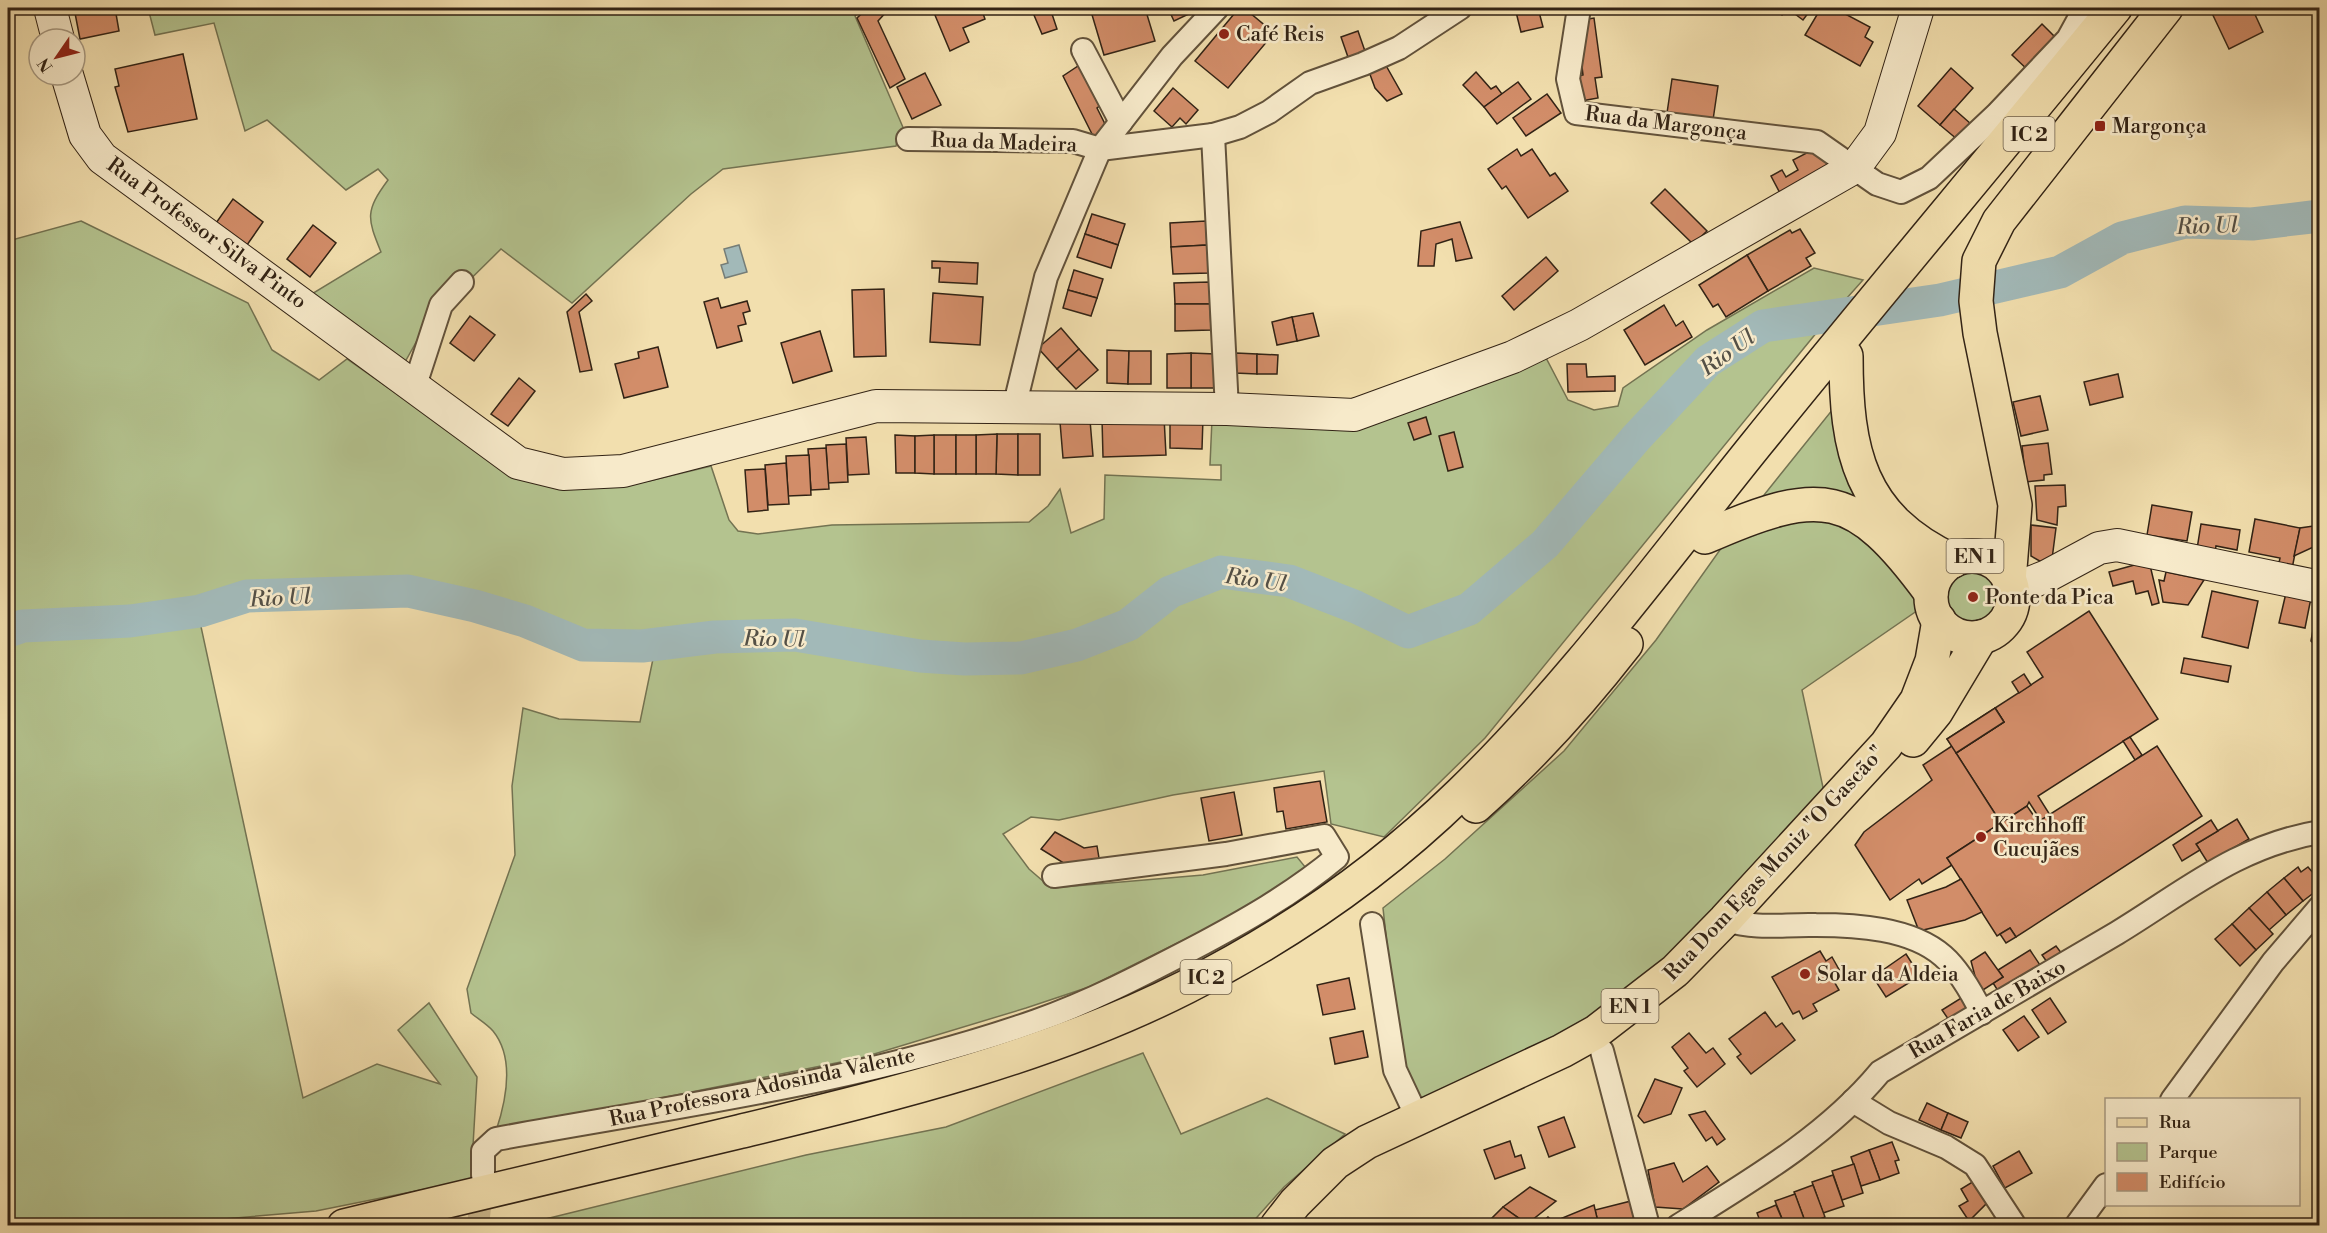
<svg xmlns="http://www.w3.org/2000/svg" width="2327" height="1233" font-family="'Libre Bodoni',serif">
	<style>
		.green { fill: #b4c38f; stroke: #737352; stroke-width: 1.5 }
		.water { fill: #a2b9b8; stroke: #757d77; stroke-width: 1.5 }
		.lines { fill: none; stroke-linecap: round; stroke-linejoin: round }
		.river { stroke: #a2b9b8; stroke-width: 33 }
		.building { fill: #d28d69; stroke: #322315; stroke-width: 1.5 }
		.street-tunnel { stroke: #ccb98f; stroke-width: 22; stroke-dasharray: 22 11; stroke-linecap: butt }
		.street-casing { stroke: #62523b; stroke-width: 26 }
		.secondary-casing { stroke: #322315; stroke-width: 34 }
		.primary-casing { stroke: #322315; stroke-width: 36 }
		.highway-casing { stroke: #322315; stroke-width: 36 }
		.street { stroke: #f7eaca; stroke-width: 22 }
		.secondary { stroke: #f7eaca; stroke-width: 32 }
		.primary { stroke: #f2dfae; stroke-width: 33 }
		.highway { stroke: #f2dfae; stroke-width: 33 }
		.poi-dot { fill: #8f2418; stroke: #f7eaca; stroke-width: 2 }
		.labels { text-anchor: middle; stroke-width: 5; stroke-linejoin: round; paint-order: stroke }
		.shield { fill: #f7eaca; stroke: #6d5f4b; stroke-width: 1.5 }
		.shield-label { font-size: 20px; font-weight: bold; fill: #322315 }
		.poi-label { font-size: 21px; fill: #322315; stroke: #f7eaca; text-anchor: start }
		.street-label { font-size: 21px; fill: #322315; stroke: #f7eaca }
		.water-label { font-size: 22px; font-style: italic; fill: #545046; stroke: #f7eaca }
	</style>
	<rect width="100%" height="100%" fill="#f2dfae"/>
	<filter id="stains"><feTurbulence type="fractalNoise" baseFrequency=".00333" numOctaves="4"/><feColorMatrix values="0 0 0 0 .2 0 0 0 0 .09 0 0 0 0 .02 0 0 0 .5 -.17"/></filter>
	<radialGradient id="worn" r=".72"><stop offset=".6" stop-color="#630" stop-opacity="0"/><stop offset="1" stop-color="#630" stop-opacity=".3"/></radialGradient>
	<g class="green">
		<path d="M148 8H864L855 16 905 132 898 134 896 146 723 169 691 194 572 303 501 249 428 321 405 362 310 295 381 252C367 218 365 211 388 180L378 169 346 190 267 120 245 131 214 23 155 35Z"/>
		<polygon points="81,221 248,303 272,350 319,380 347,359 433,419 606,487 649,481 711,466 729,520 738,531 758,534 832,525 1029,522 1048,506 1060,489 1071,533 1104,519 1105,475 1221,480 1221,465 1210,465 1212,419 1331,428 1545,356 1568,400 1594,410 1618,406 1623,388 1707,330 1814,268 1863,280 1838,308 1790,315 1761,324 1710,355 1673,390 1520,559 1479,593 1450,611 1413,623 1393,620 1347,595 1297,578 1248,569 1220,567 1157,593 1121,622 1029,652 969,653 762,627 713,630 641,641 585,640 489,601 421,587 328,586 195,599 303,1098 377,1064 440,1084 398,1030 429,1003 477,1077 471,1180 316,1211 142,1226 8,1226 8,241"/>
		<path d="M1822 326 1485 738 1384 837 1331 824 1324 771 1173 795 1059 820 1031 817 1003 834 1029 869 1051 888 1203 875 1297 857 1306 868 1236 914 1089 987 1026 1008 861 1058 496 1131C506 1101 515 1058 493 1031 487 1024 478 1019 471 1013L467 989 515 855 512 786 523 708 559 719 640 722 654 654 712 647 795 645 885 660 1014 668 1086 652 1129 636 1174 600 1233 583 1295 595 1405 641 1473 616 1526 571 1656 427 1726 356 1769 332Z"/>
		<polygon points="1837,404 1867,507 1760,500"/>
		<polygon points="1776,517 1842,518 1907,573 1921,608 1802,690 1824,792 1770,853 1643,981 1564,1034 1424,1101 1409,1087 1392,990 1383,908 1445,859 1564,751 1656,640 1722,547"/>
		<circle cx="1972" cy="595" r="28"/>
		<polygon points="1143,1053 1181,1134 1267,1098 1345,1134 1284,1187 1250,1225 517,1226 806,1155 946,1127"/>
	</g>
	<polygon class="water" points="739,245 747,272 725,278 721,265 728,263 724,249"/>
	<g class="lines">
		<polyline class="river" points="8,631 23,626 130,621 200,611 247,596 408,591 475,606 525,621 583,645 642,646 715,637 795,635 920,656 965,659 1021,658 1077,645 1128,625 1170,592 1221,572 1289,581 1356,607 1408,632 1469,609 1545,544 1636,438 1708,361 1763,326 1940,300 2060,272 2122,238 2185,222 2252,224 2320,216"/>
	</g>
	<g class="building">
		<polygon points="74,8 115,8 119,31 80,39"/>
		<polygon points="868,8 890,8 878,21 905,79 890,88 857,18"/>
		<polygon points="932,8 981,8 985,19 963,28 969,42 950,51"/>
		<polygon points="1031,8 1050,8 1057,29 1042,34"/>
		<polygon points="1090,8 1145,8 1155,41 1104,55"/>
		<polygon points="1168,8 1188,8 1191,13 1174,21"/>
		<polygon points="1239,8 1244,8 1274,33 1228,88 1195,61"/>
		<polygon points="1515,8 1538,8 1543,27 1521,32"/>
		<polygon points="1772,8 1812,8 1803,20 1787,8 1782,15"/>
		<polygon points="1821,8 1834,8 1870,27 1865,37 1873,42 1860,66 1805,35"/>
		<polygon points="2213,8 2252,8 2263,32 2229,49 2210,9"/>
		<polygon points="1594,18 1602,77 1595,78 1598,98 1581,101 1578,76 1583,75 1578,35 1582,20"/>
		<polygon points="2042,24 2059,41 2030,72 2012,55"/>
		<polygon points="1358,31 1366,54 1349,60 1341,37"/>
		<polygon points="183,54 197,119 128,132 115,87 119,86 115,69"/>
		<polygon points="1384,62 1402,94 1387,101 1375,88 1368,69"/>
		<polygon points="1081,64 1102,104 1097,108 1108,130 1094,138 1063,76"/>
		<polygon points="1951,68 1973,88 1940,125 1918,106"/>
		<polygon points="1476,72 1491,89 1496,86 1502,94 1484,107 1463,85"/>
		<polygon points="925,73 941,105 912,119 897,87"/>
		<polygon points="1672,79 1718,86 1713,120 1667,113"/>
		<polygon points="1518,82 1531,99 1497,124 1484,107"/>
		<polygon points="1173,88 1198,110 1186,124 1180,118 1172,127 1154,111"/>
		<polygon points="1547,94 1561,113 1526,136 1513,118"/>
		<polygon points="1954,109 1971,124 1958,140 1940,125"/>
		<polygon points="1820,146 1832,168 1781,195 1771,176 1782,170 1786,177 1798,170 1793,160"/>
		<polygon points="1517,149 1521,156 1532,149 1550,176 1555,173 1568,191 1528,218 1506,186 1502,189 1488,169"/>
		<polygon points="1665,189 1707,231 1693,244 1651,203"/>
		<polygon points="233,199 263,222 247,245 216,223"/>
		<polygon points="1092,214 1125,224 1118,245 1085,234"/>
		<polygon points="1206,221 1207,245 1171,247 1170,223"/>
		<polygon points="1460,222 1472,258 1456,261 1452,239 1436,244 1434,266 1418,266 1421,231"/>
		<polygon points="313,225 336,243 310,277 287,259"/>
		<polygon points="1800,229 1815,253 1806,258 1811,266 1768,291 1747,255 1790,230 1792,233"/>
		<polygon points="1085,234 1118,245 1111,268 1077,257"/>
		<polygon points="1207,245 1209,273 1173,274 1171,247"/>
		<polygon points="1747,255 1768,291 1726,317 1718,304 1713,307 1699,285"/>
		<polygon points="1546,257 1558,271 1514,310 1502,296"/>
		<polygon points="932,261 978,263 977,284 939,282 940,268 932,268"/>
		<polygon points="1074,270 1103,279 1097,298 1068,290"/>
		<polygon points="1210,282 1210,304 1175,304 1174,283"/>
		<polygon points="884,289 886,356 854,357 852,290"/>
		<polygon points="1068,290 1097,298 1091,316 1063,308"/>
		<polygon points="933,293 983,297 980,345 930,342"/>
		<polygon points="586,294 592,301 579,312 592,370 580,372 567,312"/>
		<polygon points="718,298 721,308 747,301 750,311 743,313 746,324 738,326 742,341 717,348 704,302"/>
		<polygon points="1175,304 1210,304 1211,330 1175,331"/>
		<polygon points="1664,305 1676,326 1683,321 1692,337 1645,365 1624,330"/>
		<polygon points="1313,313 1319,336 1297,341 1292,317"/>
		<polygon points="470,316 495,335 474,361 450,343"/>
		<polygon points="1292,317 1297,341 1277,345 1272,322"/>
		<polygon points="1061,328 1079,349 1057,369 1038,348"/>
		<polygon points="820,331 832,371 793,383 781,343"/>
		<polygon points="658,347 668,387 624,398 615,364 639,358 638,352"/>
		<polygon points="1079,349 1098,370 1076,389 1057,369"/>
		<polygon points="1107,350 1129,351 1128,384 1107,383"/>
		<polygon points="1129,351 1151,351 1151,384 1128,384"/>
		<polygon points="1191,353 1215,354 1215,388 1191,388"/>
		<polygon points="1191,353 1191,388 1167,388 1167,354"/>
		<polygon points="1236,353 1257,354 1257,374 1235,373"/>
		<polygon points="1257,354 1278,355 1277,374 1257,374"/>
		<polygon points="1567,364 1586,364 1587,377 1615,376 1615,391 1568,392"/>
		<polygon points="2118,374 2123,397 2090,405 2084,382"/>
		<polygon points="519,378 535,391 508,426 491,414"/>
		<polygon points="2040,396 2048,430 2021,436 2013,402"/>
		<polygon points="1164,417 1166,455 1103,457 1102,419"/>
		<polygon points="1170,417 1203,418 1202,449 1170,448"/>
		<polygon points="1426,417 1431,434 1414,440 1408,423"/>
		<polygon points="1090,420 1093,456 1063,458 1060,422"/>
		<polygon points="1454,432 1463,467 1448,471 1439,436"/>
		<polygon points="997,434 1018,434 1018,475 996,474"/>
		<polygon points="997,434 996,474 976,474 976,435"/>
		<rect x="1018" y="434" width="22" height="41"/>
		<polygon points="895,435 915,436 915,473 896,473"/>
		<rect x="934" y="435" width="22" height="39"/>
		<polygon points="934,435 934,474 915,473 915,436"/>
		<rect x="956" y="435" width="20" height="39"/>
		<polygon points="866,437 869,474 848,475 846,438"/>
		<polygon points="2048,443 2052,474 2044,475 2044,480 2026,482 2022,446"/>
		<polygon points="846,444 848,482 828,483 826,445"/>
		<polygon points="826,448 829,489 811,490 808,449"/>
		<polygon points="809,455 811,495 788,496 786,456"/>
		<polygon points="786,463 789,504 768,505 765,465"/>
		<polygon points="765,469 768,510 748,512 745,470"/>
		<polygon points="2065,485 2066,506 2058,507 2057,525 2037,520 2035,486"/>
		<polygon points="2152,505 2192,512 2187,541 2147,535"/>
		<polygon points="2255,519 2300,528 2292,569 2278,567 2280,558 2249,552"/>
		<polygon points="2201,524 2240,530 2237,550 2216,546 2215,552 2197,549"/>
		<polygon points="2031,525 2056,528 2052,559 2045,564 2031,556"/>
		<polygon points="2320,525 2320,544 2294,556 2300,528"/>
		<polygon points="2149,561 2159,603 2152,605 2148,591 2136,594 2133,581 2113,586 2109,572"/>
		<polygon points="2166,572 2204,580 2188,605 2163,602 2159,580 2164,581"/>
		<polygon points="2212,591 2258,601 2248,648 2202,637"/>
		<polygon points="2286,593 2311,598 2305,628 2279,623"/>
		<polygon points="2089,611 2158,719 2038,796 2050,815 2041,821 2029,802 2027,806 2001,823 1956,753 2004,722 1995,708 2043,677 2027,652"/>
		<polygon points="2315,619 2320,620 2320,650 2311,641"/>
		<polygon points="2184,658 2231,666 2228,682 2181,673"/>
		<polygon points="2024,674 2031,685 2019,693 2012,682"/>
		<polygon points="1995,708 2004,722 1956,753 2001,823 1947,858 1952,865 1922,884 1919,879 1890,900 1855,845 1864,832 1932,780 1923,765 1952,746 1947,739"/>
		<polygon points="1995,708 2004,722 1956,753 1947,739"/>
		<polygon points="2130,737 2142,755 2135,760 2123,741"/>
		<polygon points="2157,746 2202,816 2016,937 2010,928 1997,936 1947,858 2027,806 2038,822"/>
		<polygon points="1320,781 1327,822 1286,829 1283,811 1277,812 1274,788"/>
		<polygon points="1234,792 1242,835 1209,841 1201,798"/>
		<polygon points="2237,819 2249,839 2208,863 2196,844"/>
		<polygon points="2211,820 2218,831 2196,844 2200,850 2182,861 2173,845"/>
		<polygon points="1055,832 1084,848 1097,846 1100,864 1070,867 1041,849"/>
		<polygon points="2298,867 2301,872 2308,867 2320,881 2320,888 2303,901 2284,878"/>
		<polygon points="2284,878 2303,901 2286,915 2267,892"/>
		<polygon points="1961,879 1982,912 1965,920 1919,931 1907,900 1946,887"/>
		<polygon points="2267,892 2286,915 2269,930 2249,908"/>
		<polygon points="2249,908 2273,934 2256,950 2232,924"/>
		<polygon points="2232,924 2256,950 2240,966 2215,939"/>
		<polygon points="2010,928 2016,937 2006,943 2000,934"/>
		<polygon points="2094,933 2099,940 2052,969 2042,955 2056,946 2062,954"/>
		<polygon points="2030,950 2044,971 2002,997 1993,983 2003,977 1998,970"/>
		<polygon points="1820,951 1826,961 1832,957 1841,973 1832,978 1839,990 1813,1004 1817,1011 1803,1019 1799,1011 1793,1014 1772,977"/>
		<polygon points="1985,952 2003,977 1983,990 1976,980 1971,961"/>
		<polygon points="1906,954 1920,976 1886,997 1873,977"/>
		<polygon points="1349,978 1355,1009 1323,1015 1317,985"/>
		<polygon points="1966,995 1974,1008 1951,1023 1942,1010"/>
		<polygon points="2050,998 2066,1022 2048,1034 2032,1010"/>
		<polygon points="1765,1012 1776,1027 1782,1023 1795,1040 1751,1074 1737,1057 1741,1054 1729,1039"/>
		<polygon points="2024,1016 2039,1037 2018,1051 2003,1030"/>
		<polygon points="1363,1031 1368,1057 1335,1064 1330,1038"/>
		<polygon points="1689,1033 1706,1053 1713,1048 1725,1064 1697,1087 1684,1071 1688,1068 1672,1047"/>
		<polygon points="1655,1079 1682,1088 1671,1114 1644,1123 1638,1116"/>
		<polygon points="1927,1103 1948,1113 1941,1130 1919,1120"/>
		<polygon points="1705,1111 1725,1139 1717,1145 1712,1137 1706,1141 1689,1115"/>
		<polygon points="1948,1113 1968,1122 1961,1138 1941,1130"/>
		<polygon points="1564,1117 1575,1147 1549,1157 1538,1127"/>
		<polygon points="1510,1141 1515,1157 1521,1155 1525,1168 1495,1179 1484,1150"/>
		<polygon points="1892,1142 1899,1160 1895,1161 1899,1173 1880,1180 1869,1150"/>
		<polygon points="1869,1150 1880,1180 1861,1186 1851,1157"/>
		<polygon points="2019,1151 2032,1173 2005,1188 1993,1166"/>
		<polygon points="1674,1163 1683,1182 1707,1166 1719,1182 1683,1209 1655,1207 1648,1170"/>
		<polygon points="1854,1164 1863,1193 1842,1200 1832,1171"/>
		<polygon points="1833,1175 1844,1206 1823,1213 1812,1182"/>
		<polygon points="1979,1178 1991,1199 1969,1221 1959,1206 1968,1201 1961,1189"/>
		<polygon points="1813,1185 1825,1217 1806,1224 1794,1192"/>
		<polygon points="1530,1187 1556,1201 1527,1224 1503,1207"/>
		<polygon points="1795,1194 1806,1224 1806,1226 1785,1226 1775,1201"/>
		<polygon points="1631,1201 1635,1218 1599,1226 1595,1210"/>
		<polygon points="1594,1205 1598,1222 1586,1226 1560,1226 1555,1221"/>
		<polygon points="1776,1205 1785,1226 1762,1226 1757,1213"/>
		<polygon points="1503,1207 1527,1224 1529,1226 1501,1226 1491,1219"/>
		<polygon points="1548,1217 1559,1226 1537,1226"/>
		<polygon points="1635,1218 1637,1226 1606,1226"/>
	</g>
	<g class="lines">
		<polyline class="street-tunnel" points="478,1226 483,1179"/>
		<g class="street-casing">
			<g id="street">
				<polyline points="1579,8 1568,79 1576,113 1817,142 1877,184 1901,192 1929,178 1997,114 2068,39 2085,8"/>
				<polyline points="1083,50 1121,122"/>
				<polyline points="1213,135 1227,409"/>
				<polyline points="908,139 1073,141 1100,149 1213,135 1240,127 1269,112 1310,83 1363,64 1399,48 1460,8"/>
				<polyline points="415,385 441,305 462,282"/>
				<polyline points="1014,408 1046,277 1100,149 1172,56 1217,8"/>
				<path d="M1725 920C1761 930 1781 924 1816 925 1856 925 1911 928 1943 956 1958 969 1973 995 1982 1013"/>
				<polyline points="1372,924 1395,1070 1418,1119"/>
				<polyline points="1602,1051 1648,1226"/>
				<polyline points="2172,1100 2273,962 2320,907"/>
				<polyline points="1853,1101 1889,1123 1946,1147 1975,1165 2015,1226"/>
				<path d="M483 1175V1151L496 1139C676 1106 863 1082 1036 1021 1090 1002 1142 975 1192 949 1243 922 1293 894 1337 857L1324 836 1226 854 1054 876"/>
				<path d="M1678 1226C1750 1181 1826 1137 1880 1072 1959 1025 2038 980 2117 933 2186 891 2237 846 2320 832"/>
				<polyline points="2076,1226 2106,1185"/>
			</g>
		</g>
		<g class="secondary-casing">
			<g id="secondary">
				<polyline points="50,8 58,39"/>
				<polyline points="67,75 85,135 102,158 518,463 563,474 623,471 876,406 1227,409 1354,415 1513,357 1579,325 1855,167 1880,133 1918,8"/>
				<polyline points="2012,590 2047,576 2099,548 2117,545 2320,587"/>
			</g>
		</g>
		<g class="primary-casing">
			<g id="primary">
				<circle cx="1972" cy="597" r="41"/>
				<polyline points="2009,581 2015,505 1980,333 1976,301 1979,261 1999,221 2166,8"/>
				<polyline points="1913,740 1936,712 1981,637"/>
				<polyline points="1277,1226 1295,1203 1335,1163 1367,1142 1562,1051 1596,1032 1675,971 1725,920 1886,745 1917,700 1932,661 1939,620"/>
			</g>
		</g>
		<g class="highway-casing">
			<g id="highway">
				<path d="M1846 356C1846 451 1859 517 1953 561"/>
				<path d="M1705 537C1821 486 1854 488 1931 593"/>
				<path d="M1476 806C1531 757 1581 702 1626 644"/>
				<path d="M344 1226C475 1194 606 1163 738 1132 890 1095 1046 1058 1186 987 1285 937 1381 871 1461 793 1571 686 1662 561 1758 442 1876 296 1997 153 2115 8"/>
			</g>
		</g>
		<use href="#street" class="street"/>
		<use href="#secondary" class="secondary"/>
		<use href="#primary" class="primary"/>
		<use href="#highway" class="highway"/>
	</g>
	<g class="poi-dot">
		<circle cx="1224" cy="34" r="6"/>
		<rect x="2094" y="120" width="12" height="12" rx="3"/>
		<circle cx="1973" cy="597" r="6"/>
		<circle cx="1981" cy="837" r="6"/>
		<circle cx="1805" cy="974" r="6"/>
	</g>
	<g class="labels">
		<g class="shield">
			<rect x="2003.5" y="117" width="51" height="34" rx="4.5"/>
			<rect x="1946.5" y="539" width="57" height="34" rx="4.5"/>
			<rect x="1180.5" y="960" width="51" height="34" rx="4.5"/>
			<rect x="1601.5" y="989" width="57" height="34" rx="4.5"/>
		</g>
		<g class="shield-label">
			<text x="2029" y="141">IC 2</text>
			<text x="1975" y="563">EN 1</text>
			<text x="1206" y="984">IC 2</text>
			<text x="1630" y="1013">EN 1</text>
		</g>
		<g class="poi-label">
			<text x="1236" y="41">Café Reis</text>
			<text x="2112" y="133">Margonça</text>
			<text x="1985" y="604">Ponte da Pica</text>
			<text x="1993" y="832">Kirchhoff<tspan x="1993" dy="24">Cucujães</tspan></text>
			<text x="1817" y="981">Solar da Aldeia</text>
		</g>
		<g class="street-label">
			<text transform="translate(1666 123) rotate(7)" y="7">Rua da Margonça</text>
			<text transform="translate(1004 142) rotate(2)" y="7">Rua da Madeira</text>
			<text transform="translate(207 233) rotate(36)" y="7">Rua Professor Silva Pinto</text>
			<text transform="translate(1774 863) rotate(-47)" y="7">Rua Dom Egas Moniz "O Gascão"</text>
			<text transform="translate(1987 1009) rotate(-30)" y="7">Rua Faria de Baixo</text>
			<text transform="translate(762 1087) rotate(-12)" y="7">Rua Professora Adosinda Valente</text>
		</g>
		<g class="water-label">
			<text transform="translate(2207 225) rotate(-2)" y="8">Rio Ul</text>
			<text transform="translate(1727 352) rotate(-36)" y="8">Rio Ul</text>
			<text transform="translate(1256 579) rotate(8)" y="8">Rio Ul</text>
			<text transform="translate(280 597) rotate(-3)" y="8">Rio Ul</text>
			<text transform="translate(774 638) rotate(1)" y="8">Rio Ul</text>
		</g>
	</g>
	<rect width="2327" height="1233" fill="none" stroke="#f2dfae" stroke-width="30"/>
	<rect x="9" y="9" width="2309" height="1215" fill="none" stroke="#322315" stroke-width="3"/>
	<rect x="15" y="15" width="2297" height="1203" fill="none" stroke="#322315" stroke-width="1.5"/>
	<rect x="2105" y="1098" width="195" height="108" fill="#f7eaca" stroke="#a89a82" stroke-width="1.5"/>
	<rect x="2117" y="1118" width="30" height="9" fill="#f2dfae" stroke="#a89a82" stroke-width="1.5"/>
	<text x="2159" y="1128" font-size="18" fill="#322315">Rua</text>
	<rect x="2117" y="1143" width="30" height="18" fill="#b4c38f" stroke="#a89a82" stroke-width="1.5"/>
	<text x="2159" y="1158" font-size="18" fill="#322315">Parque</text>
	<rect x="2117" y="1173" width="30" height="18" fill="#d28d69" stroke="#a89a82" stroke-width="1.5"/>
	<text x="2159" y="1188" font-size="18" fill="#322315">Edifício</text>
	<g transform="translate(57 57) rotate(235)"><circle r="28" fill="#f7eaca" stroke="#a89a82" stroke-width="1.5"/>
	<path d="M0-4.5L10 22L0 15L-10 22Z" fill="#8f2418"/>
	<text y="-9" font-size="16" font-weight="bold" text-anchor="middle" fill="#322315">N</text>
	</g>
	<rect width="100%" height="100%" filter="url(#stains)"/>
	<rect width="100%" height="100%" fill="url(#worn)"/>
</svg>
